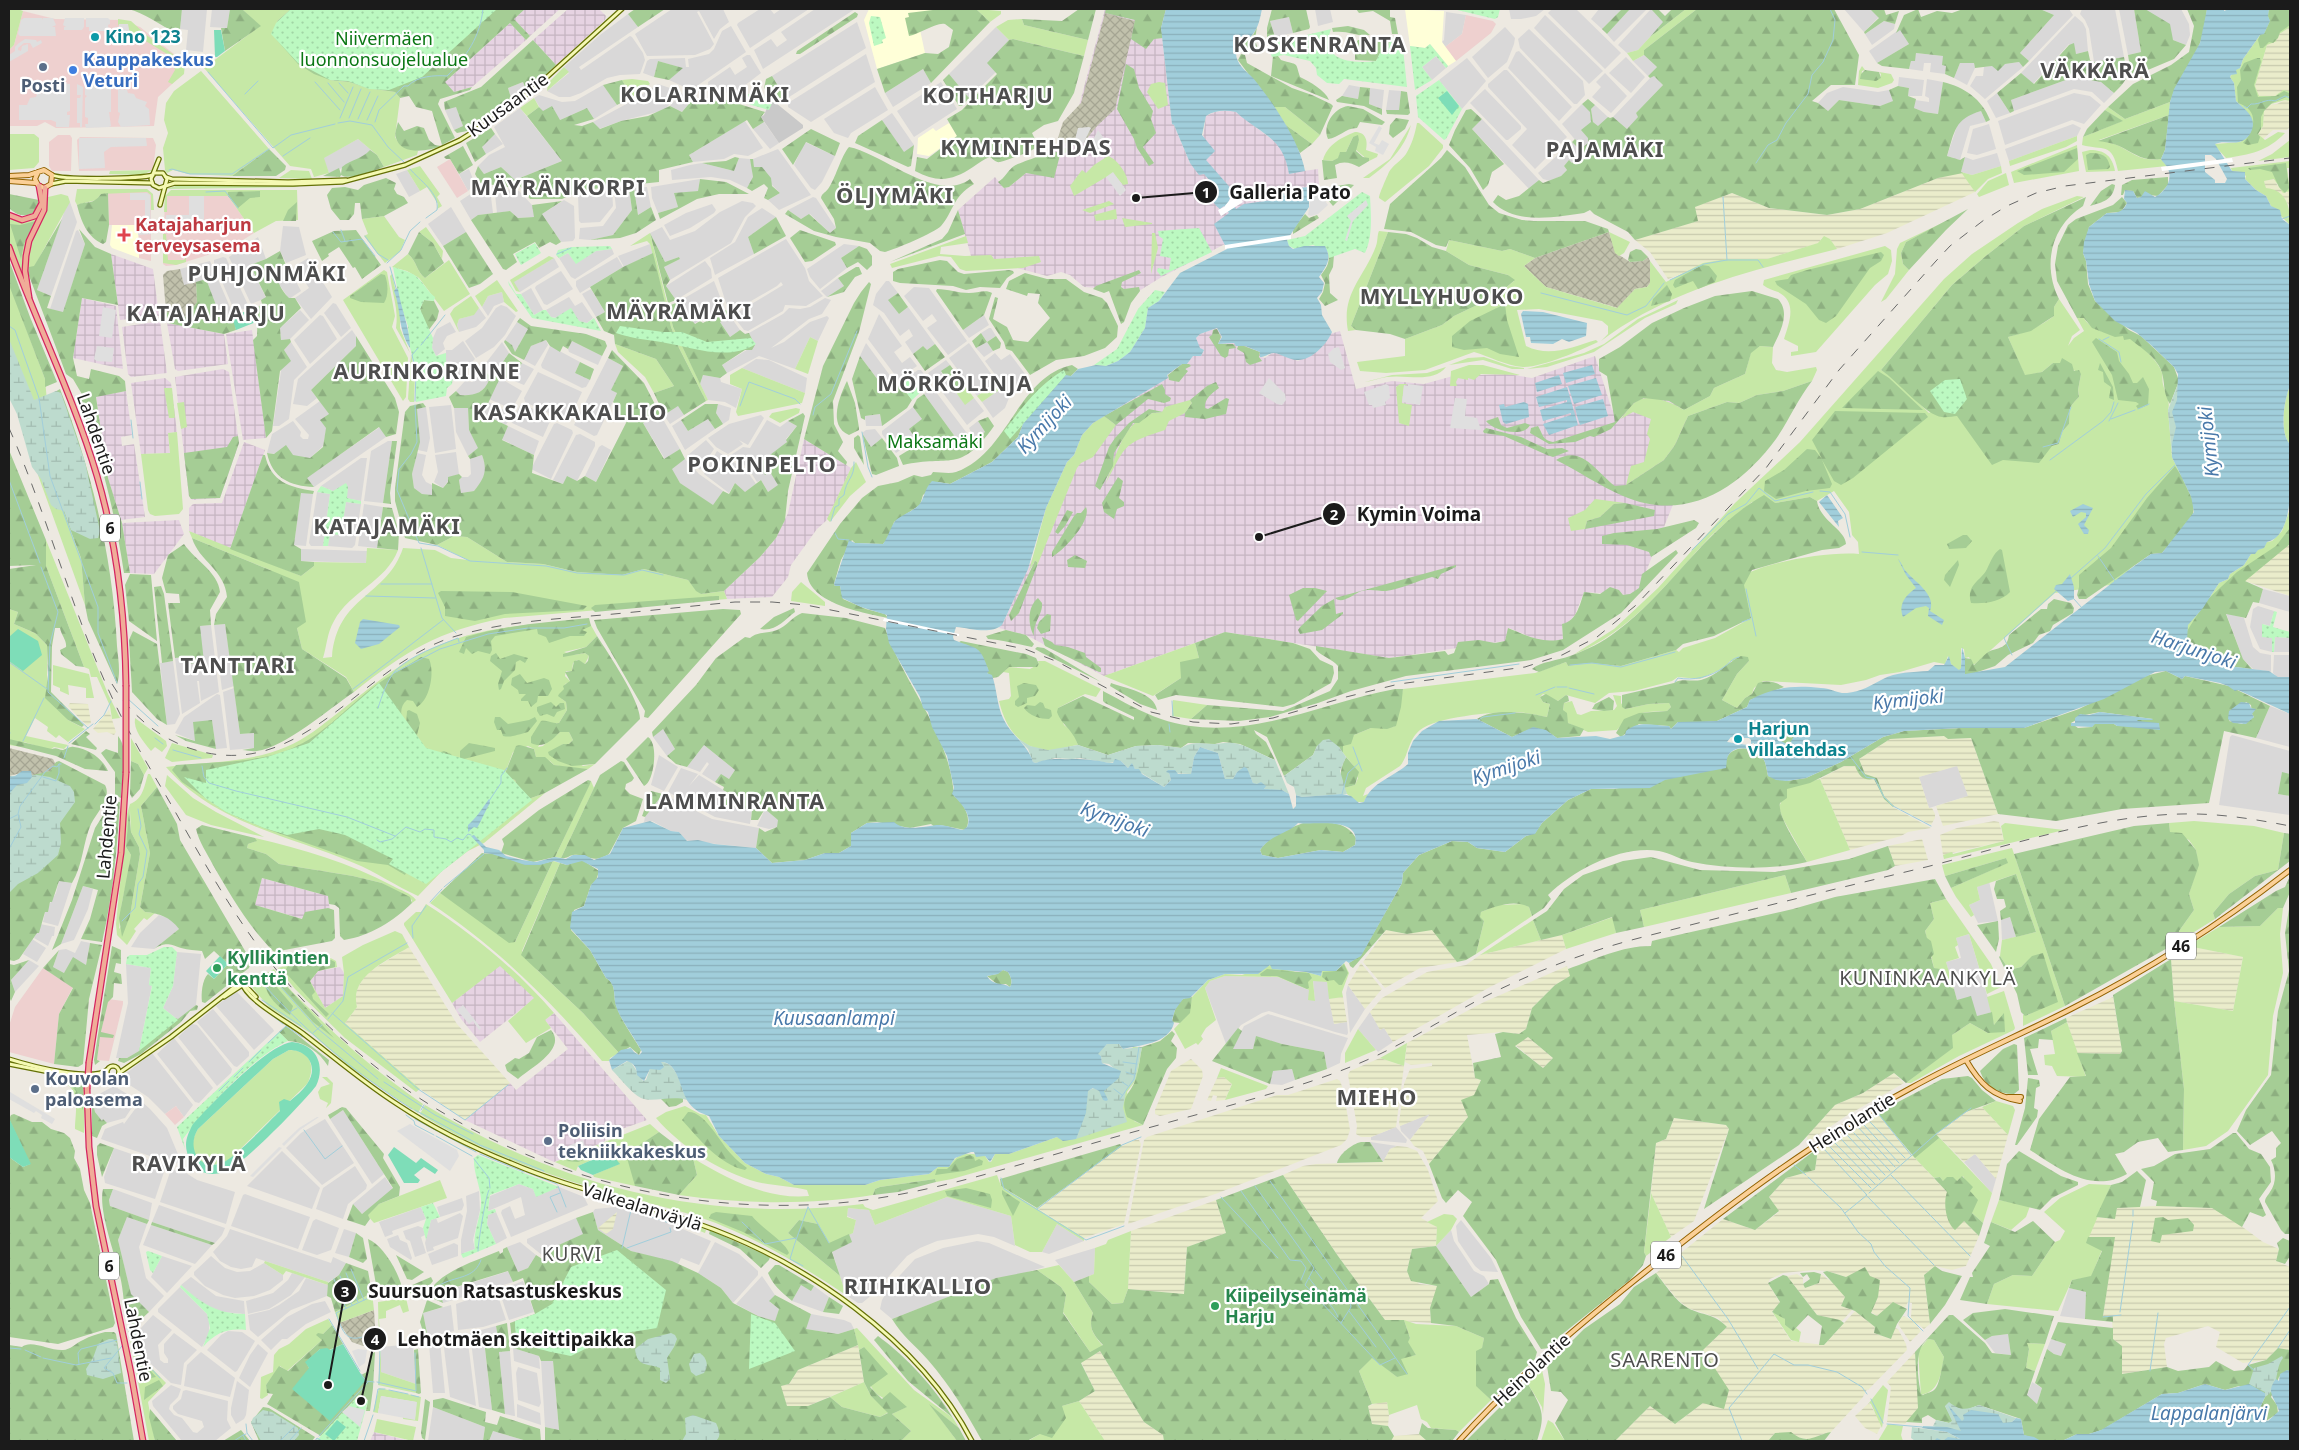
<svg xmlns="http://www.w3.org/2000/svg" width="2299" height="1450" font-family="'Noto Sans',sans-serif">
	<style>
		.residential { fill: #d9d8d8 }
		.commercial { fill: #eed0cf }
		.industrial { fill: url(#industrial-grid) }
		.education { fill: #ffffd8 }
		.religious { fill: #c9c9c9 }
		.construction { fill: url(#construction-cross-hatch) }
		.farmland { fill: url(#farmland-rules) }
		.grass { fill: #c6e8a6; fill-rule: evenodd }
		.forest { fill: url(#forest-firs); fill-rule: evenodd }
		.wetland { fill: url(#wetland-marsh) }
		.park { fill: url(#park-dots) }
		.pitch { fill: #7eddb8; fill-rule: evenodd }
		.parking { fill: #dfdfdf }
		.water { fill: url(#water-rules); fill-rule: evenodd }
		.pier { fill: #fff }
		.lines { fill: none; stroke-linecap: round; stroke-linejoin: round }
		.stream { stroke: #a1cedb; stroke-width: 1 }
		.secondary-casing { stroke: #647005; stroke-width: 5.5 }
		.primary-casing { stroke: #926201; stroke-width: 6 }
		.trunk-casing { stroke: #d52460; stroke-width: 7 }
		.secondary { stroke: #f5f9b3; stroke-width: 3 }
		.primary { stroke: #fbd097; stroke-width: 4 }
		.trunk { stroke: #f0ac98; stroke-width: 4.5 }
		.rail { stroke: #696969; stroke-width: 1; stroke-dasharray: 10 10; stroke-linecap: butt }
		.trunk-bridge-casing { stroke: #d52460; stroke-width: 7; stroke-linecap: butt }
		.trunk-bridge { stroke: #f0ac98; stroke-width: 4.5 }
		.culture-dot { fill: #0f9aa8; stroke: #fff; stroke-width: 2 }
		.service-dot { fill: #5c6f8a; stroke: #fff; stroke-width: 2 }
		.shop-dot { fill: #3f7fe0; stroke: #fff; stroke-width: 2 }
		.health-dot { fill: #e0444e; stroke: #fff; stroke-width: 2 }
		.leisure-dot { fill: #2e9e5b; stroke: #fff; stroke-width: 2 }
		.labels { text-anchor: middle; stroke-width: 4.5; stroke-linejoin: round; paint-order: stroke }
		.shield { fill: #fff; stroke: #5f5f5f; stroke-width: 1 }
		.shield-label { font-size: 16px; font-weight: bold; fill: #1b1b1b }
		.culture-label { font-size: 18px; font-weight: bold; fill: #0d838f; stroke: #fff; text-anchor: start }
		.park-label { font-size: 18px; fill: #0b7714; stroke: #fff }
		.shop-label { font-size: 18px; font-weight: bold; fill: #366cbe; stroke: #fff; text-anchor: start }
		.service-label { font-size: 18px; font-weight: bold; fill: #4e5e75; stroke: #fff; text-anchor: start }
		.street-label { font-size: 18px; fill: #1b1b1b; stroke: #fff }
		.health-label { font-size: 18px; font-weight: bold; fill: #be3a42; stroke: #fff; text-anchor: start }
		.leisure-label { font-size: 18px; font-weight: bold; fill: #27864d; stroke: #fff; text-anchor: start }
		.water-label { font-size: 19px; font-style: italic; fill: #4979aa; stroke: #fff }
		.neighbourhood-label { font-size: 19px; letter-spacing: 1px; fill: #4e4e4e; stroke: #fff }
		.quarter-label { font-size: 20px; letter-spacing: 1px; fill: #4e4e4e; stroke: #fff }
		.district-label { font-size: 22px; font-weight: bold; letter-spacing: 1px; fill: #4e4e4e; stroke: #fff }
		.leader { fill: none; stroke: #1b1b1b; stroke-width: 2 }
		.callout-dot { fill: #1b1b1b; stroke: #fff; stroke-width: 2 }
		.mark-label { font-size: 15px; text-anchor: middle; font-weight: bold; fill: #fff }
		.callout-label { font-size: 19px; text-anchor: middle; font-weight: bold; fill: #1b1b1b; stroke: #fff; stroke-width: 4.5; stroke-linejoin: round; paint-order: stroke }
	</style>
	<defs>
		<pattern id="industrial-grid" width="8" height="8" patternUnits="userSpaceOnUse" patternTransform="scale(1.25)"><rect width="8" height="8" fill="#e6d3e2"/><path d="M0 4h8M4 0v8" fill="none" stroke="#c5b5c1"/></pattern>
		<pattern id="construction-cross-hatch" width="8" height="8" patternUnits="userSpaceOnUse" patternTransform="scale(1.25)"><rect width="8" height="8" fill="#c1c1ac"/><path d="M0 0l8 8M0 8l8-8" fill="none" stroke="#a5a593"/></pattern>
		<pattern id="farmland-rules" width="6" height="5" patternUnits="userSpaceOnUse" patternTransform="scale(1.25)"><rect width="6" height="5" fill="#eaeccb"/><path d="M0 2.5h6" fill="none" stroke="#c8caae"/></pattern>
		<pattern id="forest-firs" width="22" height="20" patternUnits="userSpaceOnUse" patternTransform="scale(1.25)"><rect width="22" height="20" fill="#a5cd95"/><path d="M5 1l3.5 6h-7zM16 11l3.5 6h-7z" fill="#8daf80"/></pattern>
		<pattern id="wetland-marsh" width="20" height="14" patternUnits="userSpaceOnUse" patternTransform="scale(1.25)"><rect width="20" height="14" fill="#bddbce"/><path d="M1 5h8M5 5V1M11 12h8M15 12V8" fill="none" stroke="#a2bbb0"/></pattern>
		<pattern id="park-dots" width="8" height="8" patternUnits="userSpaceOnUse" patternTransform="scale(1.25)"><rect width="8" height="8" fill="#bcf9c1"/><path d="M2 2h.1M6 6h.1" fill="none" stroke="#a1d5a5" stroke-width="1.8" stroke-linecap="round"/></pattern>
		<pattern id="water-rules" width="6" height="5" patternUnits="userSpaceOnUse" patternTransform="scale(1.25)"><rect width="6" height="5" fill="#a1cedb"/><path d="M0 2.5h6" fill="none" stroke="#8ab0bb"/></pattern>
	</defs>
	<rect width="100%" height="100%" fill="#ede9e1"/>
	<g class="residential">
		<polygon points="182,9 207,9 203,52 186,50 188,30 180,29"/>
		<polygon points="212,9 230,9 227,28 210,27"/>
		<polygon points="672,9 723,9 729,22 720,29 714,39 699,11 697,12 714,44 710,49 695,55 647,56 635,34"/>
		<polygon points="760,9 770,9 774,14 781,9 809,9 750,48 737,25 738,23"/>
		<polygon points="815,9 855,9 763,69 754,50 771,39 777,47 787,40 781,32"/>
		<polygon points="1315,9 1330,9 1333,22 1318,26"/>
		<polygon points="1509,9 1545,9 1536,16 1521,19 1511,19"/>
		<polygon points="1552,9 1576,9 1621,53 1605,69 1548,13"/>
		<polygon points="1599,9 1622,9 1602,29 1591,19"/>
		<polygon points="1630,9 1647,9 1614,42 1607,34"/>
		<polygon points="1651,9 1664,22 1638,50 1627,53 1618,45"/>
		<polygon points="1844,9 1870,9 1879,17 1864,32"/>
		<polygon points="2040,9 2069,9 2073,15 2029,61 2020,53 2054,15"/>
		<polygon points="2082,9 2115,9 2124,57 2094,62 2089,29 2085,20 2080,14"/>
		<polygon points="2119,9 2134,9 2141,52 2128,55"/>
		<polygon points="2145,9 2181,9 2189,24 2190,35 2186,45 2173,40"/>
		<polygon points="1446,12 1466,15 1462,34 1445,47 1442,42 1444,40"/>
		<polygon points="628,14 638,27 579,67 581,70 630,36 632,37 643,53 645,60 640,74 620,75 607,78 581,93 570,97 559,97 547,91 569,73 564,67 600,35"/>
		<polygon points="1545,15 1603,71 1589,84 1534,28"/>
		<polygon points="2075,16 2083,23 2086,29 2088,51 2076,54 2069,44 2033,84 2021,73"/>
		<polygon points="1289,17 1293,33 1275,37 1270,21"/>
		<polygon points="1884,21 1895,24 1894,29 1872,45 1865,34"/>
		<polygon points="857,22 866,48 786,99 772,76"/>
		<polygon points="731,26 746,52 691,90 669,80 682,68 658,61 654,77 643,73 647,61 650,59 685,58 686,67 689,67 688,59 709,54 714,49 722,31"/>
		<polygon points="996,27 1009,40 988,63 996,72 969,98 949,74"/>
		<polygon points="1505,27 1515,38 1514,44 1507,62 1488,78 1472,57"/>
		<polygon points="1529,29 1583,81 1585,95 1577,104 1574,104 1520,48 1518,39"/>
		<polygon points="1900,29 1909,44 1877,63 1869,51"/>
		<polygon points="1519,51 1572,107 1559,121 1508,68 1516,52"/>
		<polygon points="1916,53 1943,56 1946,66 1945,74 1930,72 1931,63 1924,63 1923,71 1909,69 1911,61 1914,61"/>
		<polygon points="866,54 875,82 811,122 788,107 788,103"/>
		<polygon points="747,55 750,55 761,73 744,86 744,88 710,97 708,82 730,67 735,75 747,67 742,58"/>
		<polygon points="1644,55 1657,67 1648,76 1633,61"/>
		<polygon points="1436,56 1446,68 1432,80 1422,67"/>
		<polygon points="1626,57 1645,77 1631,93 1609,73"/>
		<polygon points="1467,58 1486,81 1462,109 1439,80"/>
		<polygon points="2019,62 2023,67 1985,99 1970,86 1976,76 1983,76 1984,67"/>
		<polygon points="1960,63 1974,63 1975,68 1967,85 1954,78"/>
		<polygon points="923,69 931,83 893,107 885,93"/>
		<polygon points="1504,70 1507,70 1567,137 1535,169 1512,145 1527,129 1488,87 1488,84"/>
		<polygon points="1605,73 1627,96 1611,113 1592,97 1601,87 1596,82"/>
		<polygon points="1653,75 1663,85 1636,113 1639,117 1627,129 1613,117"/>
		<polygon points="1899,77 1924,80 1922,96 1908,96 1909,88 1898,86"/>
		<polygon points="2074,77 2101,82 2114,93 2104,103 2092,92 2074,89 2014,111 2011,100"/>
		<polygon points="1927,79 1943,82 1938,114 1924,112 1914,108 1915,100 1929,102 1929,98 1925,96"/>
		<polygon points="523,82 527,92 513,100 511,98 508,88"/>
		<polygon points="941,82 957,109 914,137 897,111"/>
		<polygon points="658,84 679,91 665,110 621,121 599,129 593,122 632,101"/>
		<polygon points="603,85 617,105 594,119 587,108 560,120 542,111 534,98 539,95 562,102 575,101"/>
		<polygon points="1349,85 1360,87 1358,99 1342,96"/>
		<polygon points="875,87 888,110 851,133 848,138 834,133 824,119"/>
		<polygon points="1843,87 1878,92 1889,90 1894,101 1880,106 1839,100 1828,111 1818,103 1827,93"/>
		<polygon points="1370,88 1384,90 1382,109 1369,104"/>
		<polygon points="1485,89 1521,126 1521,129 1508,140 1506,140 1470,103"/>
		<polygon points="1389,90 1401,91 1399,110 1386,110"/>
		<polygon points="681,93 693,99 682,112 670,106"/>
		<polygon points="1997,93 2010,113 1996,118 1987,101"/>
		<polygon points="2074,93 2090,96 2101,105 2084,124 2072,120 2005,145 1998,121"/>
		<polygon points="1582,104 1591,112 1591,122 1588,143 1582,148 1562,124"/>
		<polygon points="1595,105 1608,117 1599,127 1593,122 1591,109"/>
		<polygon points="456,106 463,126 454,130 445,110"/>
		<polygon points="520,108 562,161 515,180 501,167 484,174 478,166 489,155 505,147 494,127"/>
		<polygon points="1981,111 1986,122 1970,126 1960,160 1947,156 1958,123 1967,115"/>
		<polygon points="892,113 914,145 904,153 882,120"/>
		<polygon points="1482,119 1539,180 1529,189 1472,129"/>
		<polygon points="745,121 763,148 748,156 734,154 724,159 693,162 689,155"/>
		<polygon points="764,122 779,143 770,149 753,129"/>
		<polygon points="1989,124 1996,149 1977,155 1967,153 1973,129"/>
		<polygon points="2073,124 2081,128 2077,136 2009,161 2005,149"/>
		<polygon points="495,134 503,144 486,154 482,147"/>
		<polygon points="358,139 377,155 329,173 323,158"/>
		<polygon points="805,142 835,156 822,182 815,190 811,188 794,165"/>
		<polygon points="1572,142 1583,153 1572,163 1569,161 1564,166 1567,170 1561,176 1550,181 1543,179 1538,173"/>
		<polygon points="778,149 811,195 779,210 768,200 780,193 754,167 753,162 753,159"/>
		<polygon points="1997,153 2001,166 1972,175 1961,172 1965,157 1973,160"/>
		<polygon points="739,158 750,159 752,167 753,178 747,188 730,180 711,177 672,180 671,170 690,165 702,163 734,171"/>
		<polygon points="469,169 475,184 468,191 459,174"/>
		<polygon points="407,170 420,191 409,197 396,174"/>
		<polygon points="700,179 698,191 675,194 678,207 658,213 652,198 651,187"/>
		<polygon points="647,187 651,207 638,215 634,188"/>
		<polygon points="629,188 632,210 613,235 590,240 579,239 580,228 603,226 616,208 614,190"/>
		<polygon points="478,189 490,189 493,213 479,215 471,220 460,201"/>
		<polygon points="498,190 519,191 532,205 535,217 518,218 510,211 497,213 495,194"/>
		<polygon points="612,190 613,206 600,222 581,223 579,221 578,195"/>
		<polygon points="813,197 816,198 836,228 830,233 810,214 801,219 788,210"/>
		<polygon points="564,200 574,206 575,238 573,241 561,242 542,214"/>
		<polygon points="742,201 753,203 756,206 745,217 731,243 670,280 664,267 680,259 679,257 665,262 650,233 662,227 670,240 695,231 720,212"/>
		<polygon points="70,202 77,222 51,296 37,290 67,204"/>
		<polygon points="712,204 716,210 714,213 690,228 670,236 664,225 686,213"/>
		<polygon points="451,207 466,232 443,246 428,224"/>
		<polygon points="762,208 776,217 748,237 754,254 715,275 710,258 735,242 748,217"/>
		<polygon points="283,226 299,227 306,255 286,263 280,251"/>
		<polygon points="78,230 85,244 63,313 50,309 76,231"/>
		<polygon points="258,237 266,259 250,265 266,298 251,304 229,257"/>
		<polygon points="786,239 805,268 809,281 823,296 806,306 785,305 783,311 748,331 744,330 734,317 735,314 783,285 781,282 777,286 732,312 726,303 718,278"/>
		<polygon points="650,244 653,253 624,267 618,256"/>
		<polygon points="844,244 859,246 841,258 847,268 820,289 810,277 807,269"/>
		<polygon points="612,249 614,254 575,279 571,277 559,258 568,253 576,263 596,251"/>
		<polygon points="223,257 226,258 249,307 235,312 214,263 214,260"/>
		<polygon points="617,257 623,267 580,293 576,286 576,281"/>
		<polygon points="308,258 332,297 311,319 295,298 309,288 295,266"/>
		<polygon points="554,258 559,267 520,292 513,282"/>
		<polygon points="210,261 233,314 221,318 206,280 184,286 180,269"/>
		<polygon points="705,261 711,269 712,278 676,300 666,286"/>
		<polygon points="291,264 292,274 301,291 289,299 277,281 276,268"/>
		<polygon points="561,271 573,289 547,305 544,304 535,288 536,286"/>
		<polygon points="838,278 844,286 827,297 821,291"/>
		<polygon points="714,281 724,307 694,324 676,303"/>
		<polygon points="886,281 889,281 898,293 889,300 899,314 908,307 935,344 927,350 923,346 913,354 905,342 913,336 909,329 900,336 884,313 873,305 876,294"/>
		<polygon points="914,287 929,288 967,341 948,355 927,328 937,321 932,314 923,321 904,296"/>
		<polygon points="531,288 543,310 534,315 521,294"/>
		<polygon points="591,289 605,312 596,317 582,294"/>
		<polygon points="502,292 504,302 494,306 488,316 482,307 488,296"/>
		<polygon points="569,297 575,306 582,302 593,318 587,323 551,317 546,310"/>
		<polygon points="825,298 831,300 822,314 809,319 771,348 784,342 810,322 827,316 829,318 818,341 810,337 795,369 759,356 727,373 722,365 755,345 749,333 783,314 789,308 800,309 810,307"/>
		<polygon points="333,303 336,304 351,328 341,337 324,313"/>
		<polygon points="501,305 507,307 516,316 505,335 494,347 476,358 465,341 482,328 496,308"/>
		<polygon points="479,308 486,318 476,327 459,332 457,325 459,319 473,315"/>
		<polygon points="300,310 309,320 290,339 281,340 280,328"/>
		<polygon points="879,314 902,346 894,352 902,363 910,357 917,366 898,379 868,339"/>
		<polygon points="320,315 323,316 337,339 310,364 294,340"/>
		<polygon points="984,315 989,325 969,338 963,330"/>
		<polygon points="730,316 740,330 730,337 720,322"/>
		<polygon points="450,322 456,332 447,336 443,343 445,349 436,356 432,348 433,338 437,329"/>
		<polygon points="517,322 529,328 515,352 505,340"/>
		<polygon points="989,328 991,328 996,336 987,342 993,351 984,357 976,348 987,342 981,333"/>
		<polygon points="352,330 356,336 356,346 311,390 317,398 307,406 293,404 298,379"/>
		<polygon points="546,340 548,345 535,366 524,360 531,346"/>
		<polygon points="463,341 475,359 467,367 464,378 453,378 454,366 446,362 446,350 452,350"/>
		<polygon points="572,341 602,356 598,365 569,352 568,349"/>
		<polygon points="291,342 307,367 294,380 289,419 279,426 273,426 284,350"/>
		<polygon points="502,342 509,353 492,378 482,368"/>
		<polygon points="866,343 894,381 885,389 860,356"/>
		<polygon points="969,343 997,382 977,396 949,358"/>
		<polygon points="550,346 580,362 575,373 590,380 586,387 582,388 542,368 541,365"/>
		<polygon points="995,353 1001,360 1010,354 1029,379 1011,396 985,361"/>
		<polygon points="608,358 623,366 612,389 617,393 597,435 594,436 574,425"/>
		<polygon points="756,359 769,360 807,378 805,393 742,368"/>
		<polygon points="946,360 950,365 941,372 965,404 974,398 984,411 967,425 928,373"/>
		<polygon points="522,363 534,369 524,385 507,378 512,367 518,370"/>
		<polygon points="918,370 921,370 931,384 923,390 912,374"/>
		<polygon points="538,372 582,392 568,422 525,402 524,398"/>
		<polygon points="480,373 489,380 486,387 474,396 460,395 456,391 465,381 472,382 475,380"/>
		<polygon points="703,375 720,378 721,382 742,389 736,408 725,402 708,400 700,384"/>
		<polygon points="500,378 522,391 512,409 489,399"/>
		<polygon points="933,388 969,436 972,434 969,428 978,421 985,432 964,449 924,394"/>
		<polygon points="1002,388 1009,398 1005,408 993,418 982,402"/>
		<polygon points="320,401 329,414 323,446 310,458 267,453 272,434 293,421 301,432 300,436 303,439 308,439 309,435 295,419"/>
		<polygon points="488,402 512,414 506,425 483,414"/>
		<polygon points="524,404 551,419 543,437 512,423 520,405"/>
		<polygon points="718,404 731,408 729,420 723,424 716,413"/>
		<polygon points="451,405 456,449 435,453 429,407"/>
		<polygon points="678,405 684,415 670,424 664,415"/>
		<polygon points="426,407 430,438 427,452 418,450 417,408"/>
		<polygon points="913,407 922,419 917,439 896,453 882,434 882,431"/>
		<polygon points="454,408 468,408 469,430 479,448 468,456 456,432"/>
		<polygon points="660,414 680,449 665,459 643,423"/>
		<polygon points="880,414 882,426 866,426 865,416"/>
		<polygon points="761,415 764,418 748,445 739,440 743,444 728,454 716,447 708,438 729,424"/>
		<polygon points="708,419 715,429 685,450 672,426 681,420 688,431"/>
		<polygon points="767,420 780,427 788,421 797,426 786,439 787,441 770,472 779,485 768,492 761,480 757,482 748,468 731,455 743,447 750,448"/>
		<polygon points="557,423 572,430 573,433 551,479 531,469 554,424"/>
		<polygon points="508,426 539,441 534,455 501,439"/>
		<polygon points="380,427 386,437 314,487 306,478"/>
		<polygon points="875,429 882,438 871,447 862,433 866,430"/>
		<polygon points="580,434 595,442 595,446 577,481 563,484 553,480 576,435"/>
		<polygon points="706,440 714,449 700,470 688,455"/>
		<polygon points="388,441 392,441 383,503 364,501 371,451"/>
		<polygon points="602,445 611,450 596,482 585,476 599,447"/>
		<polygon points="717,451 747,471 756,484 745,493 735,483 729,493 704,474"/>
		<polygon points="456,452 459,474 451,477 443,488 434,482 438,472 435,455"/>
		<polygon points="417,453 426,455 422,475 426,482 434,486 432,496 422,494 414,488 412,474"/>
		<polygon points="482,455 485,464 485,478 474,491 461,493 459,480 462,477 468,477 471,474 470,459"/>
		<polygon points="361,458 367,458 361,501 346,498 348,487 333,491 321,486"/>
		<polygon points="685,459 699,474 723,491 713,506 680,483 671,469"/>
		<polygon points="301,492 313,494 306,546 294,545"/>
		<polygon points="317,492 330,494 323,546 311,546 309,543"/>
		<polygon points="346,502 361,504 355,545 352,548 328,546 329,533 341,534"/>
		<polygon points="364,504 383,507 377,548 358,546"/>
		<polygon points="301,549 367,551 366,563 301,561"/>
		<polygon points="2263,589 2290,596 2290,612 2259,603"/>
		<polygon points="2258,606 2274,611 2270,626 2263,624 2272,638 2272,652 2260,649 2250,627 2253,609"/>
		<polygon points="2226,613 2244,618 2253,647 2260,653 2271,655 2271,672 2253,669 2243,659"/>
		<polygon points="225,624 234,686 222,690 214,625"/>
		<polygon points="211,625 219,692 201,701 199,681 197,681 200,703 182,714 175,658 186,657 200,626"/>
		<polygon points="2275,637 2290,638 2290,652 2274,652"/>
		<polygon points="2274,655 2290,655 2290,677 2277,677 2273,673"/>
		<polygon points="173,661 180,714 175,724 167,725 160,663"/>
		<polygon points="234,688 240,734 254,733 254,748 230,750 223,692"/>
		<polygon points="217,694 220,695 227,748 216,749 212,720 195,741 175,733 184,717"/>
		<polygon points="2270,706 2290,714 2290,747 2256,738"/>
		<polygon points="663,728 675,749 667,756 653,737"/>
		<polygon points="2232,735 2290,751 2290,774 2282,773 2278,794 2290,796 2290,815 2219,805 2230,737"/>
		<polygon points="704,745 735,770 729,779 721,775 715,782 702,774 709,764 707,762 700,772 687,767"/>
		<polygon points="659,755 678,767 664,791 651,785"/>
		<polygon points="1958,765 1968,796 1929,808 1919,777"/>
		<polygon points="681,768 698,774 689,786 699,775 730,794 723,805 752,810 750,824 715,817 668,792"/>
		<polygon points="663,794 712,819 759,828 756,848 687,841 679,832 671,831 652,821 644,822 645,817"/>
		<polygon points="765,809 779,820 778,827 769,829 757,826"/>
		<polygon points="59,881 72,883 58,926 43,922 45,912 56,893"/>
		<polygon points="1989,881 1998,921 1978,923 1969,905 1980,900 1977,887"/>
		<polygon points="83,886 93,889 88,909 74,940 61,944"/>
		<polygon points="159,915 172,919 179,929 154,949 131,947 140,933"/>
		<polygon points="2010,917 2016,937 2002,940 2001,920"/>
		<polygon points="40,924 55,927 54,936 52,936 48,946 34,938"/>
		<polygon points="1969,934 1992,1012 1977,1016 1957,1000 1946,962 1961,958 1956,938"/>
		<polygon points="32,939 46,948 37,962 23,954"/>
		<polygon points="81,941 90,943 86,965 64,973 53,967 59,950 66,949 75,953"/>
		<polygon points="177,952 201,954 196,1005 178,1020 163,1008 173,986"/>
		<polygon points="29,960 39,966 15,992 11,980"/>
		<polygon points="126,964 151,968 149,985 152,985 139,1051 127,1058 116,1058 128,1003"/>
		<polygon points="1225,976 1278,977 1309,990 1315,1001 1313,980 1327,982 1334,1024 1347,1022 1348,1033 1347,1035 1335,1032 1269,1011 1262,1013 1241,1025 1226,1044 1205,988 1210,981"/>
		<polygon points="1348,985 1365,1009 1350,1033 1346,993"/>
		<polygon points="236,991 273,1029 274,1031 254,1050 216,1006"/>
		<polygon points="213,1009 249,1052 249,1056 237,1067 234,1066 197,1022"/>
		<polygon points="1370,1012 1380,1029 1384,1028 1393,1042 1378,1052 1358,1029"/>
		<polygon points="1268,1014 1348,1038 1341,1054 1340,1063 1327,1069 1324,1052 1282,1044 1257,1037 1253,1049 1232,1049 1244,1026"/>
		<polygon points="192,1024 197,1025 232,1069 231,1073 217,1086 178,1037"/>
		<polygon points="174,1038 213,1088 199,1103 195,1102 157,1054"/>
		<polygon points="152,1053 193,1105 184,1117 176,1106 165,1114 148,1097 122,1080 123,1076"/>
		<polygon points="1292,1069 1295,1080 1282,1085 1270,1084 1272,1071"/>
		<polygon points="114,1086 137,1100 125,1118 107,1123 103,1119 102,1122 95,1112 92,1098"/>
		<polygon points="141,1101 150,1109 167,1128 180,1159 178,1163 173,1164 101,1139 105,1129 123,1122 124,1124"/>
		<polygon points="343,1110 384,1174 372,1184 330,1119"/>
		<polygon points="1431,1113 1410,1140 1401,1131 1400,1126"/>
		<polygon points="325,1119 354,1163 322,1185 286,1148 301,1133"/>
		<polygon points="1396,1127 1407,1140 1406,1143 1371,1140 1371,1137"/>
		<polygon points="1370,1142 1397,1146 1390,1149 1383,1162"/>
		<polygon points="114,1148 166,1166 155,1199 105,1183 104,1177"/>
		<polygon points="282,1151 320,1188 312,1209 247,1186"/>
		<polygon points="1975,1154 1996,1179 1992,1193 1964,1162"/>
		<polygon points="355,1166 367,1185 366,1189 348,1204 343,1219 316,1209 323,1188"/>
		<polygon points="171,1169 186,1173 197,1180 235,1192 226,1224 160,1202"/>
		<polygon points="385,1177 393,1189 362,1214 353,1204"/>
		<polygon points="519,1184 533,1189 536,1196 559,1187 584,1197 588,1205 511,1237 501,1213 502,1210 510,1206 515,1219 525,1215 521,1197 488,1211 490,1196"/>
		<polygon points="113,1189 152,1203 149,1220 110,1206 109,1200"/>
		<polygon points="479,1191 480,1210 473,1240 475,1249 461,1254 461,1240 467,1211 466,1196"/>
		<polygon points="245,1194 310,1217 298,1249 231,1226 243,1195"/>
		<polygon points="947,1197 1011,1216 1015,1246 994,1237 978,1234 937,1241 920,1248 907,1256 873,1294 862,1303 858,1303 846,1295 832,1251 851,1242 849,1234 853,1233 856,1220 847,1216 848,1208 869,1210 875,1225"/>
		<polygon points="462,1198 464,1205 462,1210 440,1217 437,1207"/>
		<polygon points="159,1205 225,1228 222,1235 215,1243 152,1222"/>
		<polygon points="421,1207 426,1219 392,1231 393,1234 385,1237 379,1222"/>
		<polygon points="616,1207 666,1222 711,1241 699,1265 681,1258 678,1264 631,1251 598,1230 593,1212 595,1209"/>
		<polygon points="496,1212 507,1238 496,1244 487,1224 488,1215"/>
		<polygon points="460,1213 463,1216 458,1238 433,1247 434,1250 427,1252 425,1243 431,1220 436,1218 438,1223"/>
		<polygon points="127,1217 147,1224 139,1247 146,1278 164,1296 149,1312 131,1295 118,1240"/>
		<polygon points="576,1218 584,1234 552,1248 549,1253 542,1255 527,1243 527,1239"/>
		<polygon points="316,1219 339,1228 331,1250 317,1255 302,1250 313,1221"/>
		<polygon points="1461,1220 1491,1258 1498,1272 1481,1271 1475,1266 1458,1241 1456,1226"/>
		<polygon points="1057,1224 1084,1241 1049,1254 1042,1252"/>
		<polygon points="151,1225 212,1245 195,1264 143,1245"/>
		<polygon points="418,1226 423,1228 425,1235 421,1237 426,1253 415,1257 410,1241 406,1239 403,1231"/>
		<polygon points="230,1229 331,1263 333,1257 346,1263 339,1275 328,1282 256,1258 252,1267 241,1269 231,1267 220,1261 213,1252 227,1236"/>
		<polygon points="344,1229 356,1233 349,1257 335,1253"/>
		<polygon points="1451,1230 1454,1241 1474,1271 1484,1276 1489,1284 1471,1297 1436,1246"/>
		<polygon points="398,1235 400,1240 407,1243 412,1258 411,1260 390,1247 387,1239"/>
		<polygon points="977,1241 989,1243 1045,1267 1017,1275 997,1278 892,1319 880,1309 882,1300 890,1286 915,1259 943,1248"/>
		<polygon points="520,1242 536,1255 528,1268 518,1272 507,1247"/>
		<polygon points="715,1242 739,1254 758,1271 758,1275 733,1303 721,1288 698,1273"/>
		<polygon points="454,1243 458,1245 458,1256 432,1265 428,1254"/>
		<polygon points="1095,1248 1094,1274 1074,1282 1055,1260"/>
		<polygon points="162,1256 192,1266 167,1293 151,1277"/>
		<polygon points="211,1256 225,1268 237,1272 250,1271 264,1263 283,1275 283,1280 270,1290 254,1296 235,1298 223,1295 205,1286 194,1275 194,1272"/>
		<polygon points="509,1271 513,1282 443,1303 439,1293"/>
		<polygon points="292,1273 305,1277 291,1295 269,1309 248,1314 246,1301 273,1293 288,1280"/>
		<polygon points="762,1276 775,1295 770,1302 779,1309 775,1322 758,1316 736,1304"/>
		<polygon points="191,1277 216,1296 244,1301 245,1314 222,1312 201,1303 181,1285"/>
		<polygon points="306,1278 328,1285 327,1296 291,1310 258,1337 250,1330 248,1315 269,1310 279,1305 299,1291"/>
		<polygon points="523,1281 534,1312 509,1320 499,1290"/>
		<polygon points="801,1285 811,1290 814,1286 829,1297 823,1312 792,1301"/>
		<polygon points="180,1287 207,1314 209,1321 209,1335 202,1347 158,1312 158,1309"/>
		<polygon points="2069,1288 2086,1292 2085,1319 2060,1316"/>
		<polygon points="496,1290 506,1320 483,1327 458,1330 456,1304"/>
		<polygon points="325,1301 331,1312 306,1324 287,1339 282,1339 271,1350 261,1340 287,1317 312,1304"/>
		<polygon points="451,1305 454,1331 428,1338 423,1313"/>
		<polygon points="811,1314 844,1320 851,1323 854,1329 838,1334 805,1329"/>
		<polygon points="153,1315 172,1330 158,1345 160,1360 164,1363 168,1363 168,1359 164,1353 164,1344 174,1333 197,1350 184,1363 181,1385 171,1383 147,1360 141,1335 143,1332 140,1329"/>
		<polygon points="496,1326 499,1337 484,1341 492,1410 479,1407 470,1333"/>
		<polygon points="228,1331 242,1332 255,1341 237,1371 235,1372 207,1350 221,1335"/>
		<polygon points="466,1334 467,1335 476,1406 450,1397 443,1340"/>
		<polygon points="2008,1334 2011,1355 1995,1353 1985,1340 1992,1336"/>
		<polygon points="2051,1339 2066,1344 2061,1356 2054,1354 2047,1349"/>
		<polygon points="440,1341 445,1393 433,1393 429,1344"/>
		<polygon points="258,1344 268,1353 250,1387 239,1378 250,1355"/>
		<polygon points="413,1344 416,1384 381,1372 381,1347"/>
		<polygon points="513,1348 539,1356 540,1369 514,1361"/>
		<polygon points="510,1351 515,1416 514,1416 505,1414 499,1352"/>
		<polygon points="201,1352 235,1378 230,1397 184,1386 187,1365"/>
		<polygon points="541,1361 553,1361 559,1430 545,1427"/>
		<polygon points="518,1367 537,1373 541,1403 539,1407 518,1400 516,1373"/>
		<polygon points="237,1381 249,1390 246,1415 244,1419 236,1424 231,1415 231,1408"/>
		<polygon points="2032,1382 2042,1388 2037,1404 2027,1396"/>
		<polygon points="171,1385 181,1389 178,1397 170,1405 169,1409 174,1415 182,1418 193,1432 197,1433 204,1427 202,1421 178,1414 173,1409 173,1406 181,1399 183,1391 186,1390 228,1401 227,1420 231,1428 215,1441 182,1441 153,1406 152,1401"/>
		<polygon points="517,1404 540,1413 541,1425 517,1417"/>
		<polygon points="433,1407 485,1427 483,1441 428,1441"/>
		<polygon points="493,1431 527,1441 489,1441"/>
	</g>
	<g class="commercial">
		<polygon points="23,11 55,19 121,20 140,27 179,58 184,73 158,97 154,126 56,128 45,122 37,126 9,126 9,50 14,45"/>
		<polygon points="1466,15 1493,21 1496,24 1491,33 1456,61 1445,47 1462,34"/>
		<polygon points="58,135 70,135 72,138 71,171 52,171 49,166 49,142"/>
		<polygon points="80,137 153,138 156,145 153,170 79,171 77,140"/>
		<polygon points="450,159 468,191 457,198 437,167"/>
		<polygon points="108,192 147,192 151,194 151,261 139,258 138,225 109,225"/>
		<polygon points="165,196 228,196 254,233 230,248 176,265 166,266 163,264"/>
		<polygon points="43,968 73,987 59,1014 54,1064 9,1052 9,1026 15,1007"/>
		<polygon points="108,999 123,1001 123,1004 109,1061 97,1060 99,1042"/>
		<polygon points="176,1106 184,1117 175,1125 165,1114"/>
	</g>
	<g class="industrial">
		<polygon points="525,9 560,9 530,36 514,19"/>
		<polygon points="568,9 599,9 606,16 605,20 556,65 533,40"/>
		<polygon points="1105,9 1166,9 1161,28 1172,123 1174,125 1190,163 1203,138 1206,116 1215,112 1228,110 1236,112 1278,144 1286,157 1289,173 1318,169 1319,186 1291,189 1285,196 1284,192 1279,199 1245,205 1215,224 1225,244 1160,278 1139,291 1084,287 1070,275 1061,272 1047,276 1013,267 973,263 958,210 995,177 1004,188 1009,187 1026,173 1051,172 1050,151 1056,150 1061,141 1069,143"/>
		<polygon points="510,23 526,40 472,87 454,92 444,83"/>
		<polygon points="111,254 153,269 159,316 120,320"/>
		<polygon points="82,298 116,306 123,369 73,358"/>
		<polygon points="160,321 167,373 131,377 128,374 122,327"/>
		<polygon points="167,323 224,334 228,364 178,371 175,369"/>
		<polygon points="1217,328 1222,337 1219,344 1234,343 1236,346 1245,346 1260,352 1261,357 1265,358 1272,353 1277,353 1298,361 1318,351 1330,334 1340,331 1356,389 1392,381 1424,384 1453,376 1507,374 1532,378 1595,356 1612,410 1671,386 1697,445 1639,589 1630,595 1584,592 1575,615 1568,623 1562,624 1563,639 1551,642 1538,640 1509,628 1505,641 1389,658 1225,632 1104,676 1026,635 999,628 1005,619 1093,423 1153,387 1182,364 1187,364 1193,356 1201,356 1204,350 1199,348 1196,338 1200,334"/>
		<polygon points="252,330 266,438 243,440 226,334"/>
		<polygon points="223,369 229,372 239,443 220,498 192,500 189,496 175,377"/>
		<polygon points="165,378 171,383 177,432 168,433 170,453 141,454 131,383"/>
		<polygon points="126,391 132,435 121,437 122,446 134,444 145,517 121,520 108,478 96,396"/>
		<polygon points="804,439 851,468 827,520 817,529 791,565 788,577 772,597 727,599 724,591 760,557 776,538 788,513"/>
		<polygon points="244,442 265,450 230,549 189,531 189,508 193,504 222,503"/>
		<polygon points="179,520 184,534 154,574 130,573 122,523"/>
		<polygon points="262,878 328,896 330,911 317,923 255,905"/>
		<polygon points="500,965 535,998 480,1042 461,1019 452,1003"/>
		<polygon points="340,967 344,973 343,996 325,1008 310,981 318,971"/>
		<polygon points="554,1013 647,1120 608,1134 604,1142 554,1162 465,1120 510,1083 516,1090 568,1049 545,1020"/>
		<polygon points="374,1432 409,1441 370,1441"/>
	</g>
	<g class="education">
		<polygon points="869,9 941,9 942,18 919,25 925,53 877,69 864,20"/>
		<polygon points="1405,9 1444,11 1442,42 1456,61 1448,66 1430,44 1425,48 1410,46"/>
		<polygon points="949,123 957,136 929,156 917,154 918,138 933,128 936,131"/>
		<polygon points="112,225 138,225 139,258 112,248 110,245"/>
	</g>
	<polygon class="religious" points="771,99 803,125 803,128 779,143 761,117 764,115"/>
	<g class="construction">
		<polygon points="1105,13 1135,21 1115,109 1097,126 1080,147 1057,141 1063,122 1081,103"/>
		<polygon points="1609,232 1616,253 1630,262 1643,261 1648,257 1650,261 1650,283 1647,287 1635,289 1618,308 1546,287 1524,266 1535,258"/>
		<polygon points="180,269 184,285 196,282 197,302 186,318 166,312 163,275 167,271"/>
		<polygon points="9,748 53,759 56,765 50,771 31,776 17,774 9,776"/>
		<polygon points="374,1310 376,1343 363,1346 352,1342 339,1323"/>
	</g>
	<g class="farmland">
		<polygon points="2290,27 2290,92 2275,96 2258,96 2255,86 2267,45 2272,39"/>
		<polygon points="2285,100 2290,101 2290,127 2287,130 2273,130 2263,139 2258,134 2263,126 2264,111 2268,105 2277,104"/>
		<polygon points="1959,172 1963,173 1975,192 1887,233 1837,249 1830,239 1821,238 1819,243 1767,259 1684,273 1668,279 1650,252 1635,240 1697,221 1694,207 1732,193 1769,208 1827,215 1860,209 1938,178"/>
		<polygon points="2275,179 2277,185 2285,193 2290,191 2290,207 2284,198 2277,192 2266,188 2264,181"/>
		<polygon points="2290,543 2290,596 2245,581"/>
		<polygon points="70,703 88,704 91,723 87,725 82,721 68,706"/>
		<polygon points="109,710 116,732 114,735 107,732 98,733 93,729"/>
		<polygon points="1945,736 1948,739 1971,738 1998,814 1943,826 1936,806 1968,796 1957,766 1919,777 1929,808 1932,808 1935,814 1935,818 1931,825 1894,806 1884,796 1877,778 1865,774 1859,759 1890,739"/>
		<polygon points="1844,766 1855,766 1860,776 1874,779 1884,799 1893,807 1931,828 1908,832 1901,836 1850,850 1820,779"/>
		<polygon points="1994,821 1999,822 2004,841 1943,855 1940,835 1957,828"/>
		<polygon points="1922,839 1928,860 1895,866 1888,846"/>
		<polygon points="1432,929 1457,962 1420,968 1385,988 1363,962 1386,930 1407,934"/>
		<polygon points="1562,935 1566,949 1490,987 1393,1042 1384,1028 1380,1030 1370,1012 1382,998 1427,972 1466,965 1480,955"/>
		<polygon points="2188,946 2243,957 2233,1011 2174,1001 2171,959"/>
		<polygon points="409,947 457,1024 510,1083 465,1120 420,1089 345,1023 357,1007 355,998 358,987 367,973"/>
		<polygon points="1361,963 1382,989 1365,1009 1348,985"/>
		<polygon points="1567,966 1571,976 1555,985 1532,1008 1526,1029 1519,1034 1503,1032 1467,1035 1475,1078 1481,1079 1468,1117 1429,1164 1423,1151 1414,1146 1410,1140 1430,1114 1400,1126 1399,1123 1404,1084 1410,1069 1432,1066 1432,1063 1411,1065 1405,1062 1407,1043 1484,1002"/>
		<polygon points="1343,997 1347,1022 1334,1024 1329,999"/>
		<polygon points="2113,997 2122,1050 2120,1054 2077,1053 2066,1018"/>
		<polygon points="1528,1037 1553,1058 1543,1068 1515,1045"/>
		<polygon points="1380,1058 1404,1066 1396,1127 1371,1137 1361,1137 1356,1134 1357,1126 1348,1075 1350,1071"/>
		<polygon points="1191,1059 1202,1070 1203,1076 1191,1109 1160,1116 1155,1114 1155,1110 1171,1071"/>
		<polygon points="1894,1073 1904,1083 1846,1116 1808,1142 1807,1136 1835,1105 1863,1093"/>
		<polygon points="1224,1077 1232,1083 1225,1100 1216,1101 1217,1096 1213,1095 1211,1101 1207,1100 1217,1078"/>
		<polygon points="1337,1079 1340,1081 1343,1089 1350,1130 1347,1139 1341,1145 1218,1193 1128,1224 1144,1140 1147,1137 1277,1095 1288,1095"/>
		<polygon points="1982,1107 2008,1135 1996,1179 1975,1154 1964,1162 1936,1134 1966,1112"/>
		<polygon points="1877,1113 1912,1155 1947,1192 1964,1221 1979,1236 1966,1266 1952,1270 1935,1266 1924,1275 1930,1324 1924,1329 1918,1324 1917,1326 1921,1331 1910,1342 1898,1324 1902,1317 1904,1316 1909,1319 1911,1317 1912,1303 1908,1302 1905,1308 1901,1308 1893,1303 1877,1316 1871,1312 1878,1297 1846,1277 1827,1271 1814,1270 1783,1273 1770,1279 1768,1283 1780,1303 1772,1312 1791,1341 1824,1345 1855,1311 1875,1327 1874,1333 1891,1339 1895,1328 1898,1329 1906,1344 1907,1350 1868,1390 1867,1389 1863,1397 1831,1432 1820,1435 1812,1440 1775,1433 1768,1441 1615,1441 1650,1406 1675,1424 1703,1403 1703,1350 1727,1327 1718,1318 1688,1308 1677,1299 1656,1273 1723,1219 1755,1230 1779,1212 1769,1197 1786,1178 1815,1170 1817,1156 1814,1151"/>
		<polygon points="1674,1118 1726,1125 1729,1129 1694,1221 1671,1237 1651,1193 1656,1143 1666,1139"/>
		<polygon points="1135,1140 1139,1140 1141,1144 1124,1224 1084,1238 1037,1208 1122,1146"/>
		<polygon points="1397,1146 1407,1147 1417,1151 1428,1170 1438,1201 1421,1218 1437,1227 1436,1246 1412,1249 1407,1271 1419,1284 1438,1286 1430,1308 1431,1323 1385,1320 1338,1256 1283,1175 1303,1166 1316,1164 1383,1162 1390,1149"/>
		<polygon points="1216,1200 1226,1233 1187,1247 1184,1294 1128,1289 1131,1231"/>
		<polygon points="2156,1206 2212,1208 2225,1214 2263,1242 2279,1249 2276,1261 2290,1267 2290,1350 2278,1348 2266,1360 2243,1363 2216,1347 2220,1332 2208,1326 2166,1338 2164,1344 2167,1367 2122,1374 2122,1346 2113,1339 2112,1316 2103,1317 2114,1237 2088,1237 2096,1217 2114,1219 2117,1208"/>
		<polygon points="617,1212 613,1229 606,1234 598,1228"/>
		<polygon points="1797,1274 1803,1278 1803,1284 1805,1288 1819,1283 1821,1274 1836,1285 1845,1297 1841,1306 1852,1310 1842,1321 1817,1315 1787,1276"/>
		<polygon points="858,1345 864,1382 808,1406 787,1406 780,1386 789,1384 798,1370"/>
		<polygon points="1100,1351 1144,1422 1163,1435 1164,1441 1105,1441 1079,1401 1095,1391 1081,1362"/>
		<polygon points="1915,1352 1919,1408 1905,1424 1887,1422 1891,1387 1887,1382"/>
		<polygon points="1384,1401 1387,1402 1389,1415 1388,1426 1372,1424 1368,1406"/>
		<polygon points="1869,1403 1882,1424 1877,1434 1865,1428 1855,1416"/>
		<polygon points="1419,1434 1427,1441 1391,1441 1394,1436"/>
	</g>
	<g class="grass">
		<polygon points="9,9 18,9 23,11 14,45 9,50"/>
		<polygon points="242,9 291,9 277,21 330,80 349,82 367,88 395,92 400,98 395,137 398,142 418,151 417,155 384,167 377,155 358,139 324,158 329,173 314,177 311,169 290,166 204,68 260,26"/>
		<polygon points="976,9 1001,11 1001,14 990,22"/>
		<polygon points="1686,9 1697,9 1644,50 1644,55 1633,61 1627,53 1638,50 1650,37"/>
		<path d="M2269 9H2290V27L2272 39 2277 41 2267 45 2255 86 2259 96H2275L2283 90 2289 91 2290 101 2285 100 2268 105 2264 111 2263 126 2258 134 2265 140 2278 132 2285 133C2268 151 2249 155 2226 158L2216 147 2215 144 2240 142 2249 136C2257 119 2247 112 2236 101L2234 83 2230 77 2236 69 2240 68 2243 59 2260 35Z"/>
		<path d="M118 19 131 21 142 31C133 39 124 42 112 41V37L130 35 128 26 119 24 118 26Z"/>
		<polygon points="1022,19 1024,25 1088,40 1084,56 1013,39 1009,40 996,27 1008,20"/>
		<polygon points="145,34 185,63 184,74 172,84 168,82 175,70 172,57 144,40"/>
		<polygon points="1862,66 1865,70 1862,71 1861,79 1880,79 1881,74 1879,72 1891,74 1894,80 1892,83 1878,88 1858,85 1859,71"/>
		<polygon points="564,67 569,72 547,91 548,83"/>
		<polygon points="201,71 269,149 232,176 188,174 173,170 167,173 165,170 163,148 168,133 164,120 166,103 174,91"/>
		<polygon points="632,79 648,81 650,84 632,97 622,80"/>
		<polygon points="1159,82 1165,83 1168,105 1158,109 1147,92 1151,84"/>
		<polygon points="534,98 539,107 527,116 520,108"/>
		<path d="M2170 102 2169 115 2099 140C2106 142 2113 143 2119 146 2134 154 2143 162 2161 159L2167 166 2118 171C2112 141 2103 151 2082 145L2083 137 2122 121 2105 110 2108 107 2125 119Z"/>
		<polygon points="1273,107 1285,107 1320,135 1312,144 1283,123"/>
		<path d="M1417 123H1419L1443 145V148L1429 166 1385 202 1379 198C1379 194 1387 177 1389 172 1393 165 1401 161 1406 154 1412 144 1415 134 1417 123Z"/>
		<path d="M1411 125C1404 150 1389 163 1369 178H1363L1390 159Z"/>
		<path d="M1355 132C1366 132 1368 141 1366 150L1378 154 1377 157 1369 161 1355 149 1359 140 1353 137 1346 152 1339 154V158L1332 161 1323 160C1327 145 1342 137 1355 132Z"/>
		<polygon points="9,134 34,134 39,138 39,162 34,168 9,170"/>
		<polygon points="2077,136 2077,141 2066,147 2010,166 2009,161"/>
		<polygon points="2290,140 2290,157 2258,161 2272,154"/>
		<polygon points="2077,145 2079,171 2014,183 2011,172"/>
		<path d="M2090 150C2105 150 2112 156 2115 171L2086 172 2082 152Z"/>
		<path d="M1108 156C1117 159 1128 174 1128 184L1123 185 1113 173 1074 196 1070 186 1082 170 1086 173 1094 165Z"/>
		<path d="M2290 161V168H2287L2290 191 2283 193 2274 179 2264 181 2266 188C2287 190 2290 207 2290 225L2271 206 2266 196 2256 190 2245 179 2246 176 2241 172 2232 171 2231 168Z"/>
		<polygon points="420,166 440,194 437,197 442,206 437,209 438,204 427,187 420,191 407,170"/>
		<polygon points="2001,166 2002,173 1988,179 1975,192 1961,172 1972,175"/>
		<polygon points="153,170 142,175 109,174 110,171"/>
		<polygon points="291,170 309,171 312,179 279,178"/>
		<polygon points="2006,173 2009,185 1979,197 1977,194 1988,181"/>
		<polygon points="179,185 295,186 300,187 166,189"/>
		<polygon points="77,189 147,189 153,194 154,210 151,210 151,195 147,192 101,194 96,200 77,205 75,201"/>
		<polygon points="171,190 297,190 298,220 276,221 254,233 228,196 167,196 167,212 164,212 165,196"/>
		<path d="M61 194 68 196 70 202 34 267H29L28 273C25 240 45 226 48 197Z"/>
		<path d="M2077 196 2084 197 2024 226 1987 255 1952 285 1881 370 1894 378 1929 413 1947 399 2052 446 2059 444 2062 432 2069 424C2071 408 2066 410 2079 397L2078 390 2081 374 2060 363H2053L2042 372 2025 376 2008 337C2025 332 2040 327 2054 316V307L2059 299 2080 330 2072 336 2068 346 2074 338 2084 331 2077 318 2079 317 2084 318C2093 333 2108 332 2124 336 2136 339 2159 361 2162 373 2163 377 2162 381 2163 384 2165 394 2171 401 2168 410L2172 457 2193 501 2116 584 2055 593 1975 664H1972L1969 657 1965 658 1964 649 1961 648V668L1959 671 1951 664 1948 656 1945 664 1934 662 1900 672 1880 675 1866 680 1841 685 1763 681 1754 688 1752 694 1745 698 1737 708 1722 700 1737 674 1749 661H1730L1726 667 1700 679 1678 677 1672 681 1634 691 1609 693 1595 703 1566 695 1558 701 1543 694 1540 697 1543 702 1550 704 1547 717C1536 715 1525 712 1513 712 1492 712 1436 717 1420 730 1407 741 1409 756 1400 766L1366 788 1363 796 1368 794 1364 802H1357L1347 794 1344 788 1355 785 1358 778 1353 765 1343 753V746L1354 735 1371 728 1394 727 1403 689 1535 673 1566 662 1568 666 1589 663 1621 666 1676 650 1679 652 1683 648 1715 638 1751 618 1741 577C1764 562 1830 551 1859 554L1858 542 1852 535 1849 512 1834 491 1817 501 1810 497 1775 503 1752 502C1738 514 1724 523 1711 536 1668 581 1633 631 1573 655L1614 629 1658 588 1735 503 1800 442 1944 279 1972 254 2018 223 2042 209Z"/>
		<polygon points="1109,201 1114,204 1090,213 1082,210"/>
		<path d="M42 208 25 248 23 265 27 291 9 240V216C21 225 36 222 42 208Z"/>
		<polygon points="1116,209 1117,219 1096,221 1094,215"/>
		<polygon points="1959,215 1906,242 1901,253 1903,264 1909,270 1886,299 1881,302 1895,274 1897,249 1900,243"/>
		<polygon points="384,216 399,237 405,240 400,252 385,263 364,236 368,234 362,219"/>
		<polygon points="1122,218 1152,223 1152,224 1125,227"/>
		<polygon points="426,227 443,251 442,259 433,243 419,232"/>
		<path d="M1379 231 1388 232 1351 326 1356 330 1348 331C1341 293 1364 278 1376 246 1378 241 1377 235 1379 231Z"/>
		<polygon points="1609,232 1630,242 1624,253 1619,256 1615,253"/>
		<polygon points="650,233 673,327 708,400 706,401 679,348 671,327 650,244 647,241 630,246"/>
		<polygon points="1152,233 1155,233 1158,248 1151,274"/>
		<polygon points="163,234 166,234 168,260 184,260 186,257 186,262 176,265 163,263"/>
		<polygon points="966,236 968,243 941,247 940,254 965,256 991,255 994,259 1039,256 1041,262 1023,268 966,271 960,269 951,257 939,256 892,268 890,264"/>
		<path d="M1824 236 1830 239 1837 249C1754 270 1670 289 1601 341L1608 334V326L1602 321 1539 309 1517 310 1526 346C1550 358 1572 347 1596 340L1598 342C1579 351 1543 367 1523 367 1506 366 1489 356 1474 352L1425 370 1386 373 1360 371 1357 362 1405 356V339L1442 325 1454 316 1496 296 1514 281 1508 275 1469 265 1446 251 1449 240 1502 251 1510 249 1535 258 1524 266 1546 287 1617 308 1635 289 1647 287 1650 283V261L1666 282 1703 263 1727 259H1767L1818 243Z"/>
		<path d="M1885 246 1891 250 1892 261 1888 274 1875 285 1816 352 1791 356V352L1798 351V346L1784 339C1789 323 1798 302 1778 292 1773 290 1768 289 1763 285L1764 280Z"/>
		<path d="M408 254C417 261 416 271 425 278L449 260 470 294 444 311 419 278 407 271 392 267Z"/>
		<polygon points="549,256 554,258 514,282 520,292 516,291 510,280"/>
		<polygon points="384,270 387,272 395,316 392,327 408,358 406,397 403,401 343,300"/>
		<path d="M392 274 400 310V328L410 353 396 328C399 310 392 293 390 276Z"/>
		<polygon points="497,280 518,311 516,312 504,302 502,292 488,296 482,307 475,296"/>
		<polygon points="9,283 45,379 55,489 81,558 85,605 38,475 40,469 9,374"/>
		<polygon points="471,296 479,308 474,315 459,319 457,325 459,332 450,314 454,308"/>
		<polygon points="1678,300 1676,304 1645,318 1594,352 1547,367 1527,369 1584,353 1604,344 1638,319"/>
		<polygon points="810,337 818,341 808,374 795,369"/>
		<polygon points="615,344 656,359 674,386 654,393 645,377 618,352"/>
		<path d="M1760 346 1773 347 1772 363 1776 370 1787 372 1816 367 1817 370 1812 381 1783 391 1757 395 1739 403 1727 402 1688 416 1675 445 1664 460 1626 485 1631 466 1644 462 1650 439 1647 434 1651 419 1633 412 1621 419C1625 414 1628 408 1633 404 1647 391 1671 402 1684 410L1710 396 1714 388 1745 374 1751 352Z"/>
		<polygon points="411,354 415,373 414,402 410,402 408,399"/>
		<polygon points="1484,357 1510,366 1524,368 1524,369 1512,369 1483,360 1449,365 1468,358"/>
		<polygon points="1469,365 1483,365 1520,375 1481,374 1474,380 1468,378 1468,380 1458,378 1456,382 1457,386 1450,386 1451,371"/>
		<path d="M1446 367C1432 384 1407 374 1387 377 1380 378 1372 381 1365 382L1392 375 1427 373Z"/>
		<polygon points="742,368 805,393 802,403 738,416 736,412 742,389 730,384 730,375"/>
		<polygon points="997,382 1002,388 982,402 977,396"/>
		<polygon points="964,384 974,398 965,405 955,391"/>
		<polygon points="1400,384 1406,384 1407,385 1404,385 1402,403 1412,405 1409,426 1399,423 1396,387"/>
		<path d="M2290 386V444C2279 433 2284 399 2290 386Z"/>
		<polygon points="164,388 172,388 175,417 174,418 169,418"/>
		<path d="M1190 400 1192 403 1185 413 1169 421 1165 430C1121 444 1126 446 1105 485 1116 459 1120 425 1150 414 1154 412 1158 413 1162 412L1165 407Z"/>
		<polygon points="184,402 187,427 181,429 177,403"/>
		<polygon points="796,408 800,409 799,413 780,423 769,417 772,413"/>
		<polygon points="1104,416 1116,425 1093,457 1081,463 1077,468 1037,566 1037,562 1035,561 1029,571 1046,508 1067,462 1074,455 1082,435 1093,423"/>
		<polygon points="177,432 183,509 179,514 155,516 150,514 148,510 141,454 170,453 168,433"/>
		<polygon points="856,462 866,482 850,496 830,522 827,519 851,468"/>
		<polygon points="1595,499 1625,503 1614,504 1600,517 1587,521 1585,529 1571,531 1568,518 1585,510"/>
		<polygon points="2290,509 2290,543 2187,631 2187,625 2203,608 2219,583 2228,579 2230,574 2244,565 2251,554 2267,542 2272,541 2282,531"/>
		<path d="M189 531 301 576 314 566V562L366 563 367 548 398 550C386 582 350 591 334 621 327 633 327 645 323 658L332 657C337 595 387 597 403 548L435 550 451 558 468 560 437 545 454 536 467 537 507 562 543 564 577 572 622 575 644 569 688 580 696 590 701 594 724 591 727 599 504 618C438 631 406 651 354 692L346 677 302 649 297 628 270 570 192 538Z"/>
		<polygon points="46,540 108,694 120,718 112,719 110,706 97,677 91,677 89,669 84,667 46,566"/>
		<polygon points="801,582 825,602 825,606 791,601 792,592"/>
		<polygon points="9,609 18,612 14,624 35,633 47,645 47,690 68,720 85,729 68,742 59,735 56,738 47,731 48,727 35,718 26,736 68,745 64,749 54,747 50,750 24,742 22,747 9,745"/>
		<path d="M588 620 597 636 586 647 564 652 574 655 585 653 589 656 585 664 577 660 573 663 572 671H566L565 676 570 681 569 683 565 684 562 699 566 702 567 710 559 723H554L538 747 543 746C548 740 554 738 560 732H569L573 740 569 744H563L556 749 583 766 595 764 588 769 571 768 554 765 550 761 536 757 534 749 528 746 513 752 504 776 515 780 523 801 545 793 484 843 468 851 442 871 418 896C396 886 376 872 354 863 289 835 215 824 166 767 205 762 249 763 286 747 306 739 322 725 339 712 367 690 394 667 426 651 476 626 534 624 588 620Z"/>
		<polygon points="1195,643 1199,658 1181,678 1153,696 1104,676"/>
		<path d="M1038 661H1045L1101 689 1096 697 1085 694 1058 708 1064 725 1074 733 1078 745C1068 746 1057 751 1047 750 1018 748 1005 726 999 701L1009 699 1011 696 1009 673 1003 672 1009 667 1030 669 1039 664Z"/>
		<polygon points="53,665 89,674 94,698 86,698 86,688 68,685 69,695 60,691 60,688 53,685"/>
		<path d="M1613 695 1621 696V703L1625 709 1649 704 1669 703 1671 707 1667 711C1644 712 1632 711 1617 730L1588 732 1568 723 1563 710 1564 703 1572 701 1577 714 1581 715 1591 711 1614 710 1617 706Z"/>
		<polygon points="1173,700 1207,705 1191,719 1172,716"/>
		<path d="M135 718 166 741 167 746 162 752 155 747 151 751C143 741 133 730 135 718Z"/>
		<polygon points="131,738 148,768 144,775 138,764 131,761"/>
		<polygon points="172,743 213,755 212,758 172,762 165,758"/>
		<path d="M148 774H150L157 787 141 806 150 853 140 907 145 912 155 913 147 920 144 918 134 929 136 931 127 945 117 935 116 924 127 814 130 804C143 799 144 787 148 774ZM130 811 131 832 139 847 140 854 130 916 119 929 122 902 130 866 131 855 126 847Z"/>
		<polygon points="167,775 193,798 216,812 264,837 211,825 186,815 165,786"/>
		<polygon points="1820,779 1850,850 1807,862 1783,819 1779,807 1787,788"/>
		<polygon points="591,781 594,788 561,858 555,857"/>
		<polygon points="2194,821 2254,826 2284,833 2278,870 2255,876 2229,894 2213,913 2215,919 2178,942 2179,931 2194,910 2189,894 2198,865 2196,850 2189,840 2170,832 2169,823"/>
		<polygon points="2005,823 2064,830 1944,859 1943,855 1952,852 1953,854 2004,841 2001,826"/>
		<path d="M255 838C303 849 349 863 393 886 400 890 411 893 416 900L412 903V900L382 883 353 876 279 864 266 854 247 848 248 844 256 841Z"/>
		<polygon points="2012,848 2065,1006 2023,1026 2023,1015 2028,1015 2041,1008 2032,957 2021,967 2009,970 2000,956 2002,940 2036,932 2016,874 1977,887 1980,900 1969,905 1974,915 1971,917 1956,897 1951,888 2007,863 2006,858 1945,876 1942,865"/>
		<path d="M553 861 560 863 522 951 537 970 583 1013 619 1053 610 1058 609 1061H602C549 999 498 948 430 903L440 893 515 942Z"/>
		<polygon points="1785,875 1791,893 1644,927 1640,910"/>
		<polygon points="1946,899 1991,964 2001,987 1987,994 1969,934 1956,938 1958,945 1955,947 1959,958 1946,962 1954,989 1946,985 1940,970 1934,968 1925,931 1934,919 1930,903"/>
		<path d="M426 904C474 935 517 970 554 1013L545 1020 551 1028 526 1043 508 1021 534 998 500 966 452 1003 404 925V923L416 912H421Z"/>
		<polygon points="1523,904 1529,907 1532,916 1476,954 1484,921 1479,917 1481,912 1498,905"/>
		<polygon points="2278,908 2283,908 2280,934 2283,973 2273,1016 2268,1075 2228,1131 2206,1146 2183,1150 2184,1089 2174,1001 2233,1011 2243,957 2188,946 2219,927 2260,926"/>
		<polygon points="1613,917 1616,933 1566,949 1562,935"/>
		<polygon points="1533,920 1541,940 1480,955"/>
		<path d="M395 931 402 934 409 947C387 961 349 976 357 1007L345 1023 420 1089 416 1092 345 1038 295 989 278 968 325 955 336 961 337 967 318 971 310 981 325 1008 343 996 344 973 342 957 363 945Z"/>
		<polygon points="1344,963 1349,973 1342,992 1343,997 1329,999 1327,982 1313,981 1315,1001 1308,1000 1309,990 1278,977 1225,976 1210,981 1205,988 1216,1020 1206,1028 1201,1036 1203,1039 1198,1045 1196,1043 1185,1049 1174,1029 1189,1013 1192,997 1208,980 1225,974 1242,975 1270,965 1295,972 1306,972 1321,976 1322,971 1336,971"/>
		<path d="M274 969C284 984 297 997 310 1009 345 1045 382 1076 423 1104L418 1113 350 1067 312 1034 269 1007 250 985 252 981Z"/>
		<polygon points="2004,991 2015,1028 2014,1030 1959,1056 1911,1083 1906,1083 1952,1048 1952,1035 1970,1023 1988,1033 2003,1014 1994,1025 1987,997"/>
		<polygon points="2067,1022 2086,1077 2057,1076 2052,1066 2045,1065 2044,1055 2055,1054 2051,1031"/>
		<polygon points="1358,1029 1376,1050 1345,1063 1345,1053"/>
		<polygon points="1407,1043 1404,1066 1380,1058"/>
		<path d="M1133 1047H1142L1136 1080 1127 1092 1134 1121 1143 1125 952 1179 936 1182 935 1179 880 1187 875 1189 873 1195C810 1205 742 1204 679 1195L697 1175 693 1158C727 1179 768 1200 809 1196L807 1190C791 1186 774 1186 757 1182 720 1172 681 1147 656 1118L666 1112 685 1106 700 1114 706 1115 719 1136 745 1163 766 1174 779 1177 794 1185H865L880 1180 929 1174 938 1167H949C958 1150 971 1153 985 1156L989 1162H991L995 1154H1009L1057 1137 1061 1138Z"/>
		<path d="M289 1050C311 1050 316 1067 307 1084L230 1159C206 1175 182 1154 198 1129L273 1059Z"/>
		<polygon points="1221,1068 1268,1086 1266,1089 1225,1100 1232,1084 1224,1077 1217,1078"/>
		<path d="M48 1075 85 1080 84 1133 75 1129C75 1116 80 1095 69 1086 63 1081 54 1079 47 1076Z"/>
		<polygon points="322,1077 327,1077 333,1083 331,1103 326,1108 328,1103 320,1099 318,1092 321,1087 330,1084"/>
		<polygon points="1996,1101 2013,1106 2015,1110 2008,1135 1982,1107"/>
		<path d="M425 1105C561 1187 704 1223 863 1204L865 1207 873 1210 997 1175 1001 1186 1084 1238V1241L1057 1224 1042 1252H1030L1015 1245 1011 1216 947 1197 875 1225 869 1210 848 1208 847 1217 856 1220 853 1233 829 1244 818 1224 799 1220 788 1233 840 1276 846 1295C799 1264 752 1235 699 1217 664 1206 628 1198 593 1188 533 1170 472 1147 420 1114Z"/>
		<polygon points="650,1124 659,1132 639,1146 635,1186 594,1177 593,1175 619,1164 610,1152 578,1166 576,1171 555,1162"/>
		<polygon points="1936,1134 1992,1193 1983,1223 1972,1213 1970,1190 1963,1176 1957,1181 1943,1181 1940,1177 1934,1178 1912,1155"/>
		<polygon points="440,1180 447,1198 374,1223 367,1215 379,1204"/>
		<polygon points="2089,1184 2111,1185 2087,1242 2102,1250 2091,1277 2072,1280 2058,1311 1987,1304 1994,1284 2013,1275 2032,1276 2055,1242 2060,1240 2065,1231 2044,1212 2060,1198"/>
		<polygon points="1651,1193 1671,1237 1646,1256 1644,1252"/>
		<path d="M607 1198 680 1219 706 1230 705 1233C672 1220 640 1207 605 1203L603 1200Z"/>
		<polygon points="1999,1200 2030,1206 2026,1217 2011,1230 1991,1222"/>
		<polygon points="1444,1214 1453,1215 1457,1219 1451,1230 1436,1246 1437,1227 1427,1222"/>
		<polygon points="1131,1231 1128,1289 1123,1303 1112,1304 1089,1282 1089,1276 1094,1274 1095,1248 1106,1244 1108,1240"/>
		<polygon points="265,1261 328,1282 328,1285 286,1271 283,1275 264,1263"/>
		<path d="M1059 1265 1074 1282 1093 1313C1088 1328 1093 1334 1103 1346L1090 1352 1063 1312 1066 1295 1061 1287 1037 1270Z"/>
		<polygon points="372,1293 374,1310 339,1323 335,1312"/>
		<polygon points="406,1298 409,1311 403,1313 400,1305 386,1311 386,1318 379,1319 381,1344 379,1344 378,1302"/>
		<polygon points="1773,1313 1777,1313 1785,1319 1785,1325 1793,1330 1796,1328 1801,1332 1799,1342 1791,1340"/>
		<polygon points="328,1319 332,1325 323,1334 322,1340 287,1371 280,1366 266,1385 268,1395 262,1399 260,1398 261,1377 273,1372 274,1355 279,1349 289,1344 306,1329"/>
		<polygon points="1404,1320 1416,1324 1456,1326 1484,1338 1476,1385 1491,1400 1459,1432 1456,1430 1431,1428 1427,1422 1421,1419 1417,1405 1389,1415 1387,1402 1372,1404 1359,1371 1372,1357 1397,1377 1401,1358 1416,1355 1407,1342 1410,1338"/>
		<polygon points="128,1328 136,1333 143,1359 166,1383 148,1402 155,1441 149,1441"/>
		<path d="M857 1328 914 1390 953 1418 959 1428 931 1406 957 1441H901L911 1431 892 1414 906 1407C864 1393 870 1388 864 1347L859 1350 854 1329Z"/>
		<path d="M1928 1339 1934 1340 1944 1357C1941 1373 1940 1391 1921 1395L1918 1351Z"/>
		<polygon points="2026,1343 2045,1344 2035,1371 2026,1368 2029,1349"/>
		<polygon points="381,1347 381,1372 416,1384 416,1393 378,1385"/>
		<polygon points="1539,1369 1542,1370 1545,1384 1543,1414 1542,1407 1528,1384 1524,1383"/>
		<polygon points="864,1382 871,1396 889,1412 880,1417 842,1407 830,1397"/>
		<polygon points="1883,1385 1888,1390 1882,1428 1871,1404 1869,1403"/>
		<polygon points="379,1388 421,1397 418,1421 403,1419 403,1417 415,1419 416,1402 381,1396 378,1413 373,1412"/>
		<polygon points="1079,1401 1105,1441 1028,1441 1040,1434 1062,1406"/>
		<polygon points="377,1419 416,1427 413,1441 374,1432"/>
		<polygon points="1548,1420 1553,1423 1565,1441 1541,1441"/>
		<polygon points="1888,1424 1903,1426 1901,1435 1903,1441 1878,1441"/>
	</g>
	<g class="forest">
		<path d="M128 9H182L180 29 174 32C158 24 145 13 128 9Z"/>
		<polygon points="230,9 242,9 261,26 225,51 221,28 227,28"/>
		<polygon points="291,9 525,9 514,19 530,36 526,40 510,23 445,82 454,92 472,87 470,90 440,99 438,104 455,138 442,145 432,111 416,107 409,96 400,98 395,92 367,88 349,82 330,80 314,74 298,64 275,38 282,29 277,21"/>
		<polygon points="635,9 665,9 638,27 628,14"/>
		<path d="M941 9H976L990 22 931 83 923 69 885 93 877 69 925 53 938 54 949 47 953 30 945 24C936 22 920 34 909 36L905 18 909 17 908 13Z"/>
		<polygon points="1079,9 1096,9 1088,40 1024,25 1022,19 1062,21"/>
		<polygon points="1106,9 1166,9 1161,28 1163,38 1154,39 1146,49 1131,39 1135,20 1105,13"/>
		<polygon points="1272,9 1306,9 1310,27 1309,29 1293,33 1289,17 1270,21 1275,37 1267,39 1267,28"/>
		<polygon points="1356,9 1390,9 1390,17 1395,18 1398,34 1392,34 1390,21 1373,11 1359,13"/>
		<polygon points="1622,9 1630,9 1607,34 1602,29"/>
		<polygon points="1651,9 1658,9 1665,16 1672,9 1686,9 1650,37 1663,22"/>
		<path d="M1697 9H1834L1859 55 1855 85H1831L1812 101 1818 103 1828 111 1839 100 1880 106 1893 101 1889 90 1898 86 1909 88 1908 96 1916 99 1914 108 1924 112 1938 114 1943 82C1964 87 1982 99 1990 120L1986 122 1981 111C1954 119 1955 131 1947 156L1960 160 1965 157 1961 172 1963 173 1938 178 1860 209 1827 215 1769 208 1732 193 1695 207 1698 221 1635 240 1628 232 1594 214 1590 210 1584 213C1556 217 1515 225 1493 202L1498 195 1506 200 1519 196 1539 180 1543 183 1561 176 1567 170 1564 166 1569 160 1572 163 1583 153 1572 142 1575 139 1582 148 1588 143V138L1581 130 1591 122 1590 112 1582 104 1588 99 1595 105 1591 109 1593 122 1598 126 1608 117 1610 118 1613 117 1627 129 1638 117 1636 113 1663 85 1654 76 1650 78 1648 76 1657 67 1644 55V50Z"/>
		<polygon points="1870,9 1884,9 1886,15 1899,11 1895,24 1884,21 1865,34 1864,32 1879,18"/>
		<polygon points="1918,9 1921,17 1937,11 1952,13 1963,9 2040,9 2054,15 2020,53 2029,61 2023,67 2019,62 2005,64 1998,71 1992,66 1975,68 1974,63 1960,63 1954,78 1945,74 1946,66 1942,65 1943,56 1916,53 1915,61 1911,61 1909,69 1882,66 1877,63 1909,44 1900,30 1896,33 1904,15"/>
		<polygon points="2134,9 2145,9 2170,24 2173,40 2186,45 2174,59 2136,75 2131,73 2128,55 2141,52"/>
		<path d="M2187 9H2207C2206 20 2204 32 2200 43 2192 64 2177 81 2170 102L2125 119 2108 107 2133 84 2171 65 2189 52 2194 26Z"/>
		<polygon points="2269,9 2290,9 2290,25 2280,32 2278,38 2273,43 2269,42 2263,48 2260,48 2258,40 2260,35 2264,34 2270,21 2268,16"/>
		<polygon points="855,12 858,14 857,17 800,54 796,54 797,51"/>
		<path d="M1348 26 1364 30 1370 35C1356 37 1349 30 1333 32L1332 28Z"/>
		<polygon points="1257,27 1255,39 1257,47 1237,49 1253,35"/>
		<polygon points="1391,38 1388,48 1380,53 1376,61 1355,60 1355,45 1358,40"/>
		<path d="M1013 39 1084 56 1074 93 1058 121 1044 125 1032 133 1035 139 1043 138 1044 142C1037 150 1011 159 1000 162 996 163 993 159 990 157 984 159 979 163 973 167 952 181 938 183 915 171L917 157 927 159 957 136 947 119 962 110 981 90 985 89 984 87 997 74 987 63 1009 40Z"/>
		<polygon points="533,40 556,65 527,92 523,82 508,88 511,98 513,100 467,131 457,133 454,130 463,126 456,107 445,110 444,102 481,87"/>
		<path d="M2074 43 2076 54 2088 51 2090 60 2094 62 2124 57C2128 77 2129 79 2114 93L2101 82 2074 77 2011 100 2014 111 2010 113 1997 93 2021 73 2034 84 2069 45Z"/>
		<polygon points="1241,54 1245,55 1247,63 1292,88 1312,95 1331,104 1333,106 1320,135 1285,107 1273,107 1238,60"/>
		<path d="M1273 56H1278L1281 60C1299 66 1295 60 1300 77 1310 82 1325 90 1329 100L1271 76Z"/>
		<path d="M2257 58H2260L2261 62 2254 85 2258 97 2276 96 2284 91 2289 93V96L2272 103 2264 111 2261 117V129L2258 134 2260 137 2258 143 2248 145 2243 143C2255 130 2260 110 2238 103L2237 87 2241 80 2240 70 2244 63Z"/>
		<polygon points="658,61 683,68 669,80 654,77"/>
		<polygon points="1126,64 1134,69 1139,88 1153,111 1151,119 1156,133 1143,147 1154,163 1149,166 1137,148 1134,139 1117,109"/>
		<polygon points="1865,70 1879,72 1881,78 1876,81 1860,79 1861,74"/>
		<polygon points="949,74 969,98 962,106 959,106 943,80"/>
		<polygon points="772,76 786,99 781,102 764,88 766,79"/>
		<polygon points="622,80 632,97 617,105 603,85"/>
		<polygon points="1360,87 1370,88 1369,104 1382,109 1382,115 1364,106 1337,102 1336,100 1342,96 1358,99"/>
		<polygon points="1401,91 1407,92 1410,113 1408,115 1387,114 1386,110 1399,110"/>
		<polygon points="693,99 709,102 726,100 765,112 761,117 764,122 753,129 747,120 689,155 693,162 659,170 659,182 583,190 562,199 530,199 520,186 507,187 480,183 475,174 478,166 484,174 501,167 515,180 562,161 527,116 539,107 543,111 552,106 560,120 587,108 594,119 574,125 582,126 593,122 600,129 621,121 648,116 670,106 682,112"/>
		<path d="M1348 106 1363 109 1385 122 1382 125 1360 122 1357 128C1345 128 1339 138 1328 139 1322 125 1334 108 1348 106Z"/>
		<polygon points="1471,109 1482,119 1472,129 1504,164 1492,172 1488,185 1483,190 1470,168 1449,145 1455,130 1466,110"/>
		<polygon points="2105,110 2123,121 2083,137 2087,129"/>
		<path d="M2169 115 2165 150 2161 159C2143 162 2134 153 2119 146 2112 143 2105 142 2098 141Z"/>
		<polygon points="1396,118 1409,120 1405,129 1393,138 1389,134 1390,125"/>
		<polygon points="882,120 904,152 914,145 911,166 908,167 855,143 858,136"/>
		<path d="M398 122 404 131 417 126 424 128 429 140 435 145 441 146C429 151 401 156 396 138 394 134 397 127 398 122Z"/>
		<polygon points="1283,123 1312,144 1300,153"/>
		<polygon points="491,128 495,134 482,147 486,154 475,162 466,143"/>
		<polygon points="811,129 840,143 835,156 806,142 793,165 782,149"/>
		<path d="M1358 135 1359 140 1356 151 1363 157 1369 158V161L1359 167C1351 163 1344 160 1335 165L1337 178 1324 180 1322 160 1332 161 1338 158 1340 152H1346L1353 137Z"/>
		<polygon points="463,146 473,165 459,174 450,159 446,159 444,157"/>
		<path d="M849 147C884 154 937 204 970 179L974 184C952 197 954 211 941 226 934 233 896 249 885 252L880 251 870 243 836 237 814 231 785 214 788 210 801 219 809 214 830 233 836 228 834 219 821 198C822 193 825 193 828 189 835 180 841 156 849 147Z"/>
		<path d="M1065 148 1072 150 1060 155 1054 178 1026 173 1009 187 1004 188 998 182C1005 178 1008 170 1014 166 1021 162 1055 150 1061 152Z"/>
		<polygon points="2077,148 2078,159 2064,172 2024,175 2017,171"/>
		<polygon points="269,149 286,166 285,170 276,176 232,176"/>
		<path d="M370 150 377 155 384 167C373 171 349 181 341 175L340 177 323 176 339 168 341 174 342 167C352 159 362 159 370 150Z"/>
		<polygon points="1447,150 1465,167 1489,205 1499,213 1522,220 1534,221 1585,221 1608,229 1609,232 1535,258 1510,249 1502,251 1449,240 1446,247 1436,245 1411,232 1384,229 1390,204 1441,158"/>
		<path d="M2090 153C2101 153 2108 155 2110 167L2108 169 2088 170 2086 155Z"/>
		<polygon points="735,157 739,158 734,171 702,163 726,161"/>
		<polygon points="750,159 753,159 754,167 762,167 771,178 772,186 780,193 768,200 764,198 768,188 764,184 752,191 747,188 753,177"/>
		<polygon points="2286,163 2289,188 2285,193 2279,187 2272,172 2260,169 2250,170 2248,168"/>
		<polygon points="2168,177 2168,185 2158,196 2149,195 2137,198 2133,191 2125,190 2123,195 2121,195 2122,185 2132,180"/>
		<polygon points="386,178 396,183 394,189 397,194 404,197 408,203 384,216 362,219 360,203 355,203 354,214 349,220 340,220 331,209 327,195 332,188 345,187 358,190 364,185"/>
		<polygon points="700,179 726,182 749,194 719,194 697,199 660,219 658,213 678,207 674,193 698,191"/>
		<polygon points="1349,184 1354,185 1333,206 1322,193 1324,188"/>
		<path d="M2112 184 2115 185C2113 200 2103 202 2090 206L2101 191Z"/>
		<polygon points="629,188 634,188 638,215 651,207 656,220 636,233 620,238 590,240 613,235 632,210"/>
		<polygon points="260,191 260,197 250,198 238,208 228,196 228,192"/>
		<path d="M108 193 109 225 106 242 103 244C87 237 81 221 77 205 88 200 92 206 101 194Z"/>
		<path d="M9 194 39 200 36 211C27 218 17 216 9 208Z"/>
		<path d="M2086 197 2083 206C2051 226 2042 265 2059 299L2054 307V316L2031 331 2008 337 2025 375 2042 372 2053 363H2060L2062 358 2072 364 2074 371 2079 370 2081 374 2078 390 2079 397C2066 410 2071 408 2069 424L2062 432 2059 444 2052 446 2039 463 2003 460 1992 465 1957 416C1953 416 1947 418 1942 417 1926 416 1897 380 1881 370L1952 285 1987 255 2024 226Z"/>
		<path d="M2122 197 2127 203 2121 212 2107 213 2089 227 2083 253 2086 261 2088 284 2095 301 2129 330 2141 336 2174 367 2179 381 2170 404C2163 394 2165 383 2162 373 2158 358 2141 348 2130 339L2124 340 2123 336 2115 337 2092 328 2084 318H2077L2057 281 2055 264 2058 246 2068 225 2076 219 2113 205Z"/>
		<polygon points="562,201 542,214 561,242 556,245 550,242 539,248 535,242 513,254 517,262 506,270 503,269 471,220 478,215 510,211 518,218 534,217 532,205"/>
		<polygon points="297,202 296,221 283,221 288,210"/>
		<polygon points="1968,209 1946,230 1909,270 1903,264 1901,253 1906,242"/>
		<polygon points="958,210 965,234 890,262 942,239 948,232"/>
		<polygon points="1305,214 1309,218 1317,215 1319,218 1293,234 1293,229"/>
		<polygon points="776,217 786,236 754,254 748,237"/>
		<path d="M62 219 37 290 51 296 47 308 63 312 85 244 79 229 95 247 111 254 118 305 82 298 73 358 77 376 89 379 91 369 119 376 125 381 126 391 96 397 108 478 122 523 130 573H124C115 514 102 459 80 403L83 396 73 379 66 374 28 273 29 267 34 266Z"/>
		<polygon points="36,221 24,244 21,259 10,224 20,225"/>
		<polygon points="356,230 381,265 362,279 355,267 353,268 339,247 328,254 329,256 322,261 312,241 334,231"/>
		<polygon points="800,230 835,242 836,245 812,261 805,262 790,238"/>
		<path d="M419 232 433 243 444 263 425 278C416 271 417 261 408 254Z"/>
		<polygon points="466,232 493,274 480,284 469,288 443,246"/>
		<polygon points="1388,232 1406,234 1417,238 1432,247 1446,251 1469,265 1508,275 1515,280 1496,296 1454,316 1442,325 1405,339 1390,334 1356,330 1351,326"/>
		<polygon points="650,233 665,262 679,257 680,259 664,267 670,280 666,286 676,300 668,303"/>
		<polygon points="859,246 867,249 872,256 872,265 867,270 858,262 847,268 841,258"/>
		<polygon points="1636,249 1641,250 1648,257 1643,261 1630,262 1628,260 1630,252"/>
		<path d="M1328 250 1334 255 1333 267 1329 275 1330 293 1338 300 1325 306 1319 299 1323 292 1325 283 1321 275C1328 266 1330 262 1328 250Z"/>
		<path d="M280 251 286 265 276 268C277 281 280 289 289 298H295L301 308 280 328 281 340 290 339 291 342 284 350 291 361 280 371 272 431 266 438 253 340 257 336 258 307 262 304 261 300 266 297 250 265 266 259Z"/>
		<polygon points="1881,252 1884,255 1881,261 1870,268 1836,316 1826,323 1819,320 1806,304 1777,285 1775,281 1788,279 1791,275 1807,270"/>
		<polygon points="653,253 671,327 679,348 706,401 684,415 678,406 664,415 654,393 674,386 656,359 615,344 614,335 604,331 596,317 605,312 590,287 623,267"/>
		<polygon points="9,260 30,317 57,382 45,387 45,379 9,285"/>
		<polygon points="940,260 947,261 958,272 964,274 1009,270 1013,271 1014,273 1007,278 1000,288 980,287 966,290 953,286 900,283 893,281 893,272 898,269"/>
		<polygon points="1702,265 1709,266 1717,276 1715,282 1698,289 1693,281 1675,288 1673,285 1675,280"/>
		<polygon points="856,267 859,267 862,274 855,277 844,292 827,297 844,286 838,278"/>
		<polygon points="1139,270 1141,273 1122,282 1121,287 1124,289 1139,287 1140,291 1131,303 1124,322 1121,324 1109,291 1104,293 1093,289 1096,286"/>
		<polygon points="1025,273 1047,279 1066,279 1084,292 1102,298 1107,303 1118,326 1117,337 1105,348 1084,356 1056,360 1030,375 1012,351 1006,349 1004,342 989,319 995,297 998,298 993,319 1007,327 1013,340 1028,342 1050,318 1038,303 1040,294 1028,293 1027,296 1006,289 1009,281"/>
		<path d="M381 274 385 275C388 283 389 295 384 303L361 302 350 298V296Z"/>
		<polygon points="206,279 221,318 233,314 236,330 224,334 167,323 166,312 186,317 197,302 196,282"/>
		<polygon points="869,282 871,284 859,332 833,401 834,424 843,442 838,451 847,462 846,465 804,439 823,366 854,303 861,292"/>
		<polygon points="1667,285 1672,294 1670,301 1651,306 1653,299"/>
		<path d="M937 289C948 289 958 293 969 293 977 293 986 289 992 293L984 315 963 330 936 291Z"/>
		<path d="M1752 291 1778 299C1791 313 1780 332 1773 347L1760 346 1751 353 1745 374 1714 388 1710 396 1684 410 1669 401 1644 398 1634 403 1611 429 1594 437 1590 436 1575 442 1549 444 1530 433 1531 428 1538 426C1543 434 1542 440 1553 442L1615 422 1607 376 1599 371V359L1620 347 1652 323 1684 308 1715 296Z"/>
		<polygon points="898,293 908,307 899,314 888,300"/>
		<polygon points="424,300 434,301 439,311 437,319 428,331 420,309"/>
		<polygon points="676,303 695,324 700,321 703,323 726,310 730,316 720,322 730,337 740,330 745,334 749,333 755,345 752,350 745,350 722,365 727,373 720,378 703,375 700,384 673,327 668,306"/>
		<polygon points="1505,304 1507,320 1519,357 1500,354 1487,348 1464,350 1452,347 1452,336 1470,321"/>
		<polygon points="520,318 531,326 586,334 605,341 607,346 602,356 572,341 568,349 563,346 560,352 550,346 546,340 531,346 524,360 512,354 504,342 505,340 512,345 515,352 528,329 517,322"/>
		<polygon points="1217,329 1221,337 1218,344 1233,344 1236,348 1229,349 1228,356 1225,358 1221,356 1209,337 1212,335 1213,330"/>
		<polygon points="981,333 987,342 996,336 1001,343 1000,348 993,351 987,342 976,348 972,341"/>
		<path d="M356 336 395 398 399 412 396 434 386 437 379 427 307 478 314 487C290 486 272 478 267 453L274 454 286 445 293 455 310 458 323 447 326 428 320 420 329 414 311 390 356 346Z"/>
		<polygon points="2096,338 2117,352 2119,361 2129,374 2133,383 2137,383 2143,377 2149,389 2148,405 2138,409 2136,406 2139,404 2136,402 2118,400 2112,375 2092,342"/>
		<polygon points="935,344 945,357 925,371 913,354 923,346 927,350"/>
		<polygon points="1238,346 1244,346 1260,352 1259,357 1262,361 1250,365 1246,362 1244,353 1237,349"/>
		<path d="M612 350 644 383 660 414 643 423 664 459 680 449 685 459 672 469 680 483 713 505 723 491 729 494 735 483 745 492 761 480 768 492 778 485 770 472 765 475 758 464 787 442 786 440 797 426 788 421 803 413 805 416 788 491 785 520 776 538 760 557 724 591 701 594 696 591 688 580 644 569 622 575 577 572 543 564 507 562 467 537 454 536 437 545 405 538 395 501V488L405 412 410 406 423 403 426 407 417 409 420 442 412 474 414 488 422 494 432 495V483L443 488 448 482V477L459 474 462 477 459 480 461 493 474 491C484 479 488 471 482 455L470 459 468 456 478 448 469 430 468 408H454L449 397 456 391 460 395C472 396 484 394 489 380L480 373 482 368 492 378 509 353 522 363 518 370 512 367 507 378 502 376 500 378 483 414 508 426 502 440 534 455 532 473 563 484 567 476 577 481 585 476 596 482 627 421 616 415 619 407 613 402 617 393 611 390 623 366 608 358Z"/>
		<polygon points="860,356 887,392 900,384 912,400 907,408 882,426 880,414 865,416 865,420 861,418 852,379"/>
		<polygon points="580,362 594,369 590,380 575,373"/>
		<polygon points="2100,363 2113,387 2114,400 2109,398 2111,387 2104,382 2103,372 2098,370"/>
		<polygon points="1182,364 1189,364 1191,366 1185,369 1188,371 1179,382 1169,380 1168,375"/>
		<polygon points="950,365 964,384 955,391 941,371"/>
		<path d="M1072 365 1078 369 1023 424 1018 437 992 462 950 484 938 482 923 495 920 505 894 522 890 536 883 544 855 543 852 540 841 560 834 584 835 586H840L843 599 866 609 885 614 888 618C865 613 809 604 807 573L840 524 862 498 878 486 898 482 914 475 922 477 931 475 933 472C940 472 949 474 956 472 1009 453 1017 377 1072 365Z"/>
		<polygon points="1878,371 1889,378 1923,410 1842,408"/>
		<path d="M847 381 855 403 859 428V430L849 435C827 426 840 395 847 381Z"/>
		<path d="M1812 381C1798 399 1789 420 1776 439 1739 489 1686 523 1623 496 1600 486 1578 471 1556 460 1582 444 1596 472 1615 486L1626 485 1664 460 1675 445 1688 416 1727 402 1739 403 1757 395 1783 391Z"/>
		<path d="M1216 382 1219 388C1212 393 1204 399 1205 408L1208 409 1226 398 1229 399 1226 414 1205 419 1185 417V413L1192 403 1190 400 1207 386Z"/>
		<polygon points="1162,384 1165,390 1165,394 1171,398 1170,401 1164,403 1148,399 1116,425 1104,416"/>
		<path d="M60 389C92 471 113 559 117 646 118 658 121 673 117 684L88 620 85 605 81 558 55 489 46 397Z"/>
		<path d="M924 394 964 449 985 432 978 421 988 417 994 426C959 475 951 454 903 465L899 456 912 448 911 444 916 439 909 429 922 419 913 407 917 399Z"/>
		<polygon points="705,404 718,404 716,413 723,424 715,429 708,419 688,431 681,420"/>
		<polygon points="1149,409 1163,412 1152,413 1139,423 1133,423 1114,453 1113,466 1100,490 1095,486 1109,447 1115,438 1129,423"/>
		<polygon points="1835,411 1925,413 1928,417 1853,478 1841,485 1834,481 1822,460 1832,484 1830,488 1806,491 1776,499 1764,491 1765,481 1784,470 1807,449 1815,450 1822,459 1812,440"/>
		<path d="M1498 417 1501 425 1507 428 1525 423 1530 425C1524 438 1493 431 1486 421Z"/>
		<polygon points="1486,428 1521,437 1547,449 1562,448 1569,451 1553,457 1547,455 1504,436 1484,433 1483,431"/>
		<polygon points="862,433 871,447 882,438 897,458 899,466 876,475 872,474"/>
		<polygon points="858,435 860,437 864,465 854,448 854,438"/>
		<polygon points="238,436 239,443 220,498 191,499 189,496 184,453 227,447 233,437"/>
		<polygon points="392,441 397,441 390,493 391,504 383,503"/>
		<path d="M9 450 46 540V566L84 667 76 666 61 654 60 650 66 647C67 640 61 635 60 628H55L52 646 51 692 84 725 82 727 68 720 45 698 48 675 47 645 35 633 14 624 18 612 9 609V569L36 565 9 566Z"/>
		<path d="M263 455H265C271 482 289 487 314 491L313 494 301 493 294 545 301 549V561L314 562V566L301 576 230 549Z"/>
		<path d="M2175 466C2184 480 2200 502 2191 519L2162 553 2151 554 2086 599H2079L2077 595 2079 587V575L2111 548 2147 498Z"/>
		<polygon points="1118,477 1123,481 1119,498 1124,502 1124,506 1117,509 1114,519 1104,512 1102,503"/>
		<path d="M1764 495 1775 503 1810 497 1817 501C1820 521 1845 529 1846 544L1839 548 1822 550 1752 570 1744 585 1751 618 1714 636 1683 644 1676 650 1621 666 1589 663 1568 666 1566 662 1539 672 1532 669C1540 662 1559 660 1570 656 1587 650 1603 642 1617 631 1671 591 1705 528 1764 495Z"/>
		<polygon points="1625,503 1655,510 1654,516 1585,529 1587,521 1600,517 1614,504"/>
		<polygon points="383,507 392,508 399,533 398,550 377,548"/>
		<path d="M1086 507C1092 521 1063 551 1052 557V552L1074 516 1077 513H1081Z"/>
		<polygon points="1067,510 1073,512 1065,526 1058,534 1055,532"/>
		<polygon points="1694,520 1699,523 1696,528 1651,557 1649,552 1627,545 1602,544 1602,536 1614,533 1657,529"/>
		<polygon points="2290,528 2290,544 2245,581 2263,589 2259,603 2253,602 2246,618 2226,614 2243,659 2252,669 2227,666 2219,660 2195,651 2190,647 2187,640 2187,631 2206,601 2237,572 2276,546"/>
		<polygon points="1963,535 1967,535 1972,541 1966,548 1949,549 1947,544"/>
		<path d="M192 538 299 582 306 622 297 628 302 649 346 678 354 692C330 708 284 748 257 751 252 752 247 750 242 750L254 748V733L240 734 225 624 214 625 216 614 227 597C225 570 199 561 192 538Z"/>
		<path d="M184 544C195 560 218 572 220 592L210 610 211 625 200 626 204 662 187 664 185 657 175 658 168 603H180L179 594 166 593 162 578 168 555Z"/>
		<path d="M2000 549 2002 550 2010 592C2001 602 1984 604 1971 603 1966 584 1981 581 1987 569 1991 561 1993 554 2000 549Z"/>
		<path d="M1676 550 1678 553 1621 613 1563 650 1531 660 1406 676 1351 691 1318 703 1270 717 1239 721 1191 719 1207 705 1283 711 1330 691 1338 679V666C1332 659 1323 657 1316 650V646L1389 658 1445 651 1448 655 1454 653 1458 642 1479 640 1495 643 1505 641 1508 628C1528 636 1542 644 1563 639L1562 624C1577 621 1580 604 1584 592L1600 594 1610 587 1619 590 1623 595 1630 594 1639 588 1642 574Z"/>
		<polygon points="1075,555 1087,561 1085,568 1068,567 1067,560"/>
		<polygon points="1958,560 1959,565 1950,587 1944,580 1945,575"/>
		<polygon points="1035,561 1037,562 1037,566 1019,613 1011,621 1009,615"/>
		<path d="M1456 565V567L1441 574 1438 579 1432 577C1417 581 1401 589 1386 591 1377 591 1368 588 1359 592 1351 596 1342 604 1335 598Z"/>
		<polygon points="130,574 151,575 157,641 129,621 125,585"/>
		<polygon points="161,586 164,594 173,661 162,663 154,587"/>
		<polygon points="1303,588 1315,588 1327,591 1298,621 1296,620 1289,595"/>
		<polygon points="441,591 512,592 587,606 583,610 505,614 475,621 445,616 445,607 438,593"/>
		<polygon points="716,596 719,596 719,600 595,612 591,608 595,605"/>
		<path d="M1038 598 1042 603C1043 615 1033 621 1034 636 1028 625 1027 607 1038 598Z"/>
		<polygon points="1334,599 1336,614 1343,612 1343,614 1322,630 1300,634 1298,630 1300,627 1322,606"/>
		<path d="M2054 599 2071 603 2074 608 2073 613 2053 625 2050 631 2039 635 2033 643 2008 655 1995 666 1972 674H1964L1965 658 1971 659 1974 665C1979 661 1984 654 1990 651 2001 647 2007 648 2009 635L2041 609H2047L2048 604Z"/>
		<path d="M794 608 795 612C784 620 776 632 760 629L774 617Z"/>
		<polygon points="723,609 740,610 741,614 648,718 644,717 645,711 597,628 594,620"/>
		<path d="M802 613 846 618 885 628C904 685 950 732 954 796 964 803 973 820 965 830L940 825 935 827 931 824 910 828 877 822 867 823 851 833V846L839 853H825L805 860 772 863 756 848 759 828 765 832 777 827 778 820 765 809 758 820H751L752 810 723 805 730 794 723 790 724 787 715 782 721 774 729 779 735 770 704 745 687 767 676 764 667 756 675 749 663 729 653 737 652 732 696 685 716 658 745 637 750 638C758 631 767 634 777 630 787 626 792 617 802 613Z"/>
		<polygon points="1047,614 1051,615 1050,631 1041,634 1037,628 1039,622"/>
		<path d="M589 618 591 626 582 630 587 632 584 636H570L549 643 546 637 538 634 537 629 495 636 491 641 492 650 490 654 478 651 472 654 466 648 464 654 459 652 466 637C506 625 548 622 589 618Z"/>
		<path d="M1006 630 1026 635 1034 644 1032 647C1016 644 1004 640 988 639L986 636Z"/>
		<polygon points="133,631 157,644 167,725 157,719 132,692 129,640"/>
		<polygon points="1225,632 1293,643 1310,649 1320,660 1333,666 1334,673 1331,683 1294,704 1283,707 1176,695 1158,700 1155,695 1181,678 1180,662 1199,658 1195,643"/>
		<path d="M597 636C608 653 640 700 640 719L595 764 572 766 558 761 549 755 548 752 563 744H569L573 740 569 732H560C551 741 543 749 531 743V737L541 721C548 720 553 724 559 723L567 710 566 702 558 696 559 694 564 689 563 686 570 681 565 672 572 671 574 661 579 660 585 664 588 661 589 656 585 653 563 657V654L586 647Z"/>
		<polygon points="1042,637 1052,642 1055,645 1068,647 1085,653 1086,657 1101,668 1101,672 1099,672 1045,646"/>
		<polygon points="961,641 1026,654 1036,658 1039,664 1037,667 1009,667 998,677 993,678 987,673 988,669 986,665 959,642"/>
		<polygon points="1037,647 1044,648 1101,682 1042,653 1035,649"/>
		<polygon points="496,653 500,659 514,654 528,658 525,663 520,660 516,662 515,670 504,681 501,689 499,690 498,684 502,671 490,661 491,656"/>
		<path d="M1741 656 1748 657 1749 661 1737 674 1722 700 1737 708 1745 698 1752 694 1758 683C1767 680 1776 682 1784 687L1750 700 1747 707 1717 721 1691 723 1678 722 1671 729 1669 726 1639 724 1621 737 1616 733 1624 719 1639 713 1667 711 1671 707 1669 703 1649 704 1625 709 1622 707V695L1674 683C1682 678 1692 682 1701 680 1717 676 1726 663 1741 656Z"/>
		<path d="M421 657 429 659C435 672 430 700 417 707L413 701 407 700C398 708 401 718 406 727L407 711 409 710 417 714 420 723 415 743 435 754 444 751 451 754 455 761 405 875 388 865 357 861 264 828 226 812 182 782 172 770 176 765C211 762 250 763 283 752 321 739 344 709 376 685 390 675 406 667 421 657Z"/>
		<path d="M2166 671 2182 679 2185 676 2229 686 2270 706 2256 738 2224 731 2209 803 2122 809 2056 821 1998 814 1971 738 1948 739 1944 736 1890 739 1859 759 1865 774 1877 778 1884 796 1894 806 1893 807 1884 799 1874 779C1863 781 1859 776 1855 766H1844L1810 783 1787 789V798L1780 803C1777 816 1800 849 1807 862 1771 870 1728 869 1692 862 1681 860 1670 853 1659 851 1621 845 1574 870 1548 895L1551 899 1544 908 1532 916 1529 907C1514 899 1496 906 1481 912L1480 917 1484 921 1476 954 1466 960 1457 962 1432 930 1407 934 1386 930 1353 968 1350 966 1349 963 1361 955 1402 883 1403 873 1419 855 1452 841 1468 842 1477 848 1505 852 1526 836 1535 833 1542 823 1568 800 1591 789H1614L1665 779 1727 757C1735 744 1756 746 1764 760 1766 764 1767 771 1768 776L1787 781 1806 778 1841 762 1883 737 1904 731 1961 728H2024L2079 709 2145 676ZM2246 702 2251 705 2252 714 2254 717 2242 724 2229 721ZM2100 712 2153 719 2137 720V722L2145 723 2117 726 2114 724H2094L2092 727 2078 728 2071 723 2085 715Z"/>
		<polygon points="520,674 527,683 544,678 549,680 552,689 548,696 538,696 537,702 531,707 528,701 521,701 521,699 526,694 519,694 518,690 511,685 512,678"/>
		<polygon points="1024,683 1036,685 1039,690 1035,696 1027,698 1027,703 1018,707 1015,705 1015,701 1019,697 1017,686"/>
		<path d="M1111 683C1125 688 1155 693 1157 710L1140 704 1110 686Z"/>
		<path d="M1395 689H1403L1401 707 1396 726 1387 729 1371 728 1354 735 1351 744 1343 746V753L1339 747 1317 746 1313 755 1284 776 1267 737 1254 730 1256 734 1266 742 1275 760 1240 744 1223 742 1215 744 1188 743 1181 748 1158 745 1136 746 1108 755 1078 745C1072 728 1062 726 1057 712L1058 708 1083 696 1134 720V717L1105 703 1103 701V691C1122 701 1141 712 1161 719 1241 746 1318 703 1395 689Z"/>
		<path d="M1546 694 1558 701 1566 695 1568 696 1569 701 1564 703 1563 710 1567 713 1568 723 1584 729 1580 736 1557 738C1538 724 1533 728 1512 737L1477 719C1494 707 1528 713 1547 717L1550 704 1543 702 1540 697Z"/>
		<polygon points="1609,697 1614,701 1613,710 1604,711 1592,709 1595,704"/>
		<polygon points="551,702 556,707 560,703 564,703 565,709 557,712 554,717 547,714 540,716 537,711 537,707"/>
		<path d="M1040 702 1043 703 1045 708 1051 710 1052 716 1049 719C1041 719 1029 716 1024 708L1027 705 1035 706Z"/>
		<path d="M495 717H500L508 724 529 720 535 717 537 721 528 732C519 734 512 738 503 736L501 730H497L494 722Z"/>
		<polygon points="212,720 216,749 186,741 175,735 195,741 193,722"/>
		<circle cx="1788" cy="737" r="8"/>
		<polygon points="86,731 90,734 86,737 97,748 96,750 71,744"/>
		<path d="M118 736C130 750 121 780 121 798L115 795V772L101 753 106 749 118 753Z"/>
		<path d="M648 737C659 744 654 782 644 786L626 759Z"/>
		<path d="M9 739 52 749C57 747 58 750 63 750 67 749 69 746 74 747 89 749 102 758 108 771L85 769 56 756 9 744Z"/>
		<path d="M469 743C479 745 486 746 495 748V751L460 760V751Z"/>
		<polygon points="520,745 534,749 536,757 545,757 554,765 588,769 545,793 523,801 515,780 504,776 516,746"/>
		<path d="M1346 757 1359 772 1355 785 1344 788C1339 776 1340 769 1346 757Z"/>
		<path d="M59 761 105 785C112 798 97 812 91 824 83 842 83 865 72 883L59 881 52 902H50L48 912H45L39 933H37L19 959 14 961 9 960V794L27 783 33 775 50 771 56 762Z"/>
		<polygon points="131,761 138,764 144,775 140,789 132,798 130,794"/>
		<path d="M621 761 624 762 634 778 632 781 626 784 625 789 630 794 643 799 636 821 623 828 609 854C591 865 588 853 573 855 568 856 567 859 561 858L600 775Z"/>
		<polygon points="2282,772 2290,774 2290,796 2278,794"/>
		<polygon points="588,780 591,781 590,784 555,857 533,862 501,853 504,844 502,839 539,810"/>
		<path d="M157 787 177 824 180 840 251 961 249 968 205 1003 202 1002C201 994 202 980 208 974L214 979 228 964 214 951 205 959 202 951C196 950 188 950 181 948 169 944 166 942 154 949L179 929C170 917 159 913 145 912L140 907 150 853 141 806Z"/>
		<polygon points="651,791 663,794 645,817 642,816"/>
		<path d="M112 801 120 802C117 849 113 896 102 942L81 939 90 919 98 890 83 886 61 944 52 950 72 900 95 828Z"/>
		<polygon points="129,811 131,832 139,847 140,854 130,916 122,937 119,918 131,855 126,847"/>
		<path d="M1303 823C1323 823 1344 818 1356 838L1355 845 1343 852 1321 850 1278 858 1262 855 1260 850C1270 835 1288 829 1303 823Z"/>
		<polygon points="2169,823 2170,832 2182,833 2196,850 2199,865 2189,894 2194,910 2179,931 2178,942 2065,1006 2014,854 2134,826"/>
		<path d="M202 825 255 838 257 841 248 844 247 848 266 854 279 864 353 876 382 883 410 897 412 903C394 921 370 936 344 940L340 936 339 908 335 905 329 904 328 896 262 878 255 905 302 919 305 912 328 908 334 910 335 938 332 941 274 952C248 926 231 896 213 865 207 853 199 842 196 829Z"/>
		<polygon points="2284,833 2290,834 2290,861 2215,919 2213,913 2229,894 2255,876 2278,870"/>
		<polygon points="1888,846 1895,866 1888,870 1791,893 1785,875 1640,910 1644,927 1616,933 1612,917 1562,935 1541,940 1533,920 1547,911 1564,889 1583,875 1623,861 1651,857 1700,870 1775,872 1849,859"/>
		<path d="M482 853C486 854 490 853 494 854 518 861 527 869 553 861L515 942 509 943 440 893Z"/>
		<polygon points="2006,858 2008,863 1951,888 1945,876"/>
		<path d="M576 861H584L599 871 596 881 591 885 584 906 574 910 571 930 590 950 606 978C617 984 613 996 616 1005 620 1019 634 1038 641 1050L639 1055 630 1047 619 1053 583 1013 521 955 560 863 567 865Z"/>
		<polygon points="2016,874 2036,932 2016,937 2010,917 2001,920 2000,911 2006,907 2004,899 1997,899 1994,889 1996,881"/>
		<polygon points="2290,876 2290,892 2283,908 2278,908 2260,926 2219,927 2276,891 2285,887"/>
		<path d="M1935 879 1946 899 1930 903 1934 919 1925 931 1927 938 1931 941 1934 954 1931 957 1934 968 1940 969 1946 985 1954 989 1957 1000 1971 996 1977 1016 1992 1012 1994 1025 2004 1013 2005 1032 1988 1033 1970 1023 1952 1035 1953 1048 1906 1083 1894 1073 1863 1093 1835 1105 1799 1145 1704 1209 1729 1129 1726 1125 1674 1118 1666 1139 1656 1143 1644 1252 1646 1256 1643 1265 1631 1279 1560 1336 1549 1348 1541 1349 1521 1317 1496 1260 1463 1216 1472 1202 1458 1190 1446 1203 1442 1198 1429 1164 1468 1117 1461 1100 1474 1095 1481 1080 1475 1078 1473 1063 1501 1057 1495 1034 1503 1032 1519 1034 1526 1029 1532 1008 1555 985 1570 976 1568 969C1596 959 1621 946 1651 946L1652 941 1660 939 1793 909 1835 897ZM1528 1037 1553 1058 1543 1068 1515 1046Z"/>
		<path d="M2290 903V1234H2285L2281 1230 2265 1202C2265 1197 2268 1196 2270 1192 2277 1182 2276 1170 2271 1160L2276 1157V1148L2281 1143 2272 1131 2250 1145 2237 1131 2246 1110 2271 1075 2278 1011 2289 971 2285 933Z"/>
		<polygon points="1998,921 1999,939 1996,952 1977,925"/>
		<polygon points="90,943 102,945 89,999 83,1064 78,1067 54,1064 59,1014 73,988 43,968 59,950 53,967 64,973 73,957 86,965"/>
		<polygon points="112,946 121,950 121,964 116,963 114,972 121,974 122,984 114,983 113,997 108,1002 101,1032 114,1035 113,1038 100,1037 97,1060 100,1061 95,1065 94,1060"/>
		<polygon points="2043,953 2058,1002 2025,1016 2021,1012 2017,994 1999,957 2000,956 2009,970 2021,967 2032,956"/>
		<polygon points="325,957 335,962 335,967 318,971 310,981 315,992 312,995 313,999 329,1014 326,1017 285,972 287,967 302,960"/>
		<path d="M2171 959 2174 1001 2184 1089 2183 1150 2168 1152 2158 1138 2138 1142 2124 1152 2115 1154 2127 1174C2092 1194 2059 1169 2030 1150L2039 1119 2070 1077 2086 1076 2077 1053 2120 1054 2122 1051 2113 995Z"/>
		<polygon points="29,960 11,980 15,992 11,1001 9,997 9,964 14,965"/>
		<polygon points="1344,964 1348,973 1342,985 1339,985 1334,980 1327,981 1322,977 1323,972 1336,971"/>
		<polygon points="1267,969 1309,973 1312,978 1308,982 1309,988 1307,989 1277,976 1261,976 1260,974"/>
		<path d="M1003 970 1008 972C1011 977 1013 982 1010 987L1006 984H997L987 976 997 974Z"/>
		<path d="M268 977 293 1006 290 1015C278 1007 267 997 264 982Z"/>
		<polygon points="274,977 278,977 334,1038 313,1022 276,981"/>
		<path d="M1192 997 1190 1013 1180 1023 1172 1022C1173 1016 1176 1002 1183 999 1186 997 1189 998 1192 997Z"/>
		<polygon points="196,1005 198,1006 197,1010 190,1011 181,1022 141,1054 124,1063 118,1061 119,1058 127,1058 139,1051 141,1042 175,1018 178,1019"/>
		<polygon points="2066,1018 2067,1022 2051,1031 2053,1040 2039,1039 2038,1048 2030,1049 2038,1075 2028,1075 2024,1038"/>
		<path d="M286 1026 329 1060 328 1066C319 1052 306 1042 288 1041L279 1032Z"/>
		<polygon points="1238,1028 1242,1031 1233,1049 1253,1049 1256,1036 1282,1044 1324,1052 1327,1069 1295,1080 1292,1069 1273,1071 1270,1084 1212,1061"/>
		<path d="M551 1030C567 1049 532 1067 518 1079L507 1071 505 1065 515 1058 519 1059 529 1053 537 1037Z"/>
		<path d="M1172 1031 1175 1034 1171 1041 1177 1048 1176 1058 1167 1069 1143 1125 1127 1117C1119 1095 1131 1095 1136 1078 1139 1068 1140 1057 1142 1047L1160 1041Z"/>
		<path d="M2014 1044 2017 1045 2019 1090 2014 1094C1997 1094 1985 1086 1980 1071L2003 1049Z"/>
		<polygon points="1968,1076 1972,1078 1982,1090 1996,1101 1966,1112 1936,1134 1939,1138 1915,1158 1877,1113 1942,1079"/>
		<polygon points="2028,1078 2039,1080 2040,1086 2036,1088 2034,1108 2038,1110 2037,1117 2017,1145 2015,1145 2025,1108"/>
		<polygon points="70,1080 83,1084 83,1110 75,1094 76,1091 69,1084"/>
		<polygon points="657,1095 683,1097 683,1102 676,1106 669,1107"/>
		<polygon points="92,1098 95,1112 102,1121 103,1119 107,1123 102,1126 97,1138 92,1136"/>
		<polygon points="342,1107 346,1108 384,1154 383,1158 400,1187 399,1196 379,1204 368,1215 370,1219 365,1226 347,1220 353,1204 362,1214 393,1188 343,1110 330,1119 328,1115"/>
		<path d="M688 1112C705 1111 720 1143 732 1155 736 1160 742 1164 747 1168L745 1170C720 1165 698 1138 682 1120Z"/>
		<polygon points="14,1114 32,1122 42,1122 51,1129 64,1133 70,1138 75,1151 74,1158 80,1169 84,1190 90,1203 115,1323 113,1327 58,1344 9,1337 9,1157 23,1167 30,1164 9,1119 11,1115"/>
		<polygon points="659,1132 693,1158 697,1175 679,1195 635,1186 627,1158 639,1153 638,1146"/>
		<polygon points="2233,1133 2236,1133 2249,1149 2261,1154 2270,1167 2271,1182 2259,1199 2266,1215 2263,1217 2250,1212 2242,1227 2212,1208 2156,1206 2157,1201 2151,1199 2154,1182 2141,1169 2154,1166 2175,1154 2210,1149"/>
		<path d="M1361 1142H1370L1383 1162 1337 1163C1339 1154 1352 1144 1361 1142Z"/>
		<polygon points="100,1143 114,1148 102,1177 97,1155 97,1146"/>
		<polygon points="1120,1144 1122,1146 1037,1208 1001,1186 1000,1179 1007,1177"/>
		<polygon points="604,1146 607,1146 608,1151 578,1162 566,1161"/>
		<polygon points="1814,1151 1817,1156 1815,1170 1786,1178 1769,1197 1779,1211 1755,1230 1723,1219"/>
		<polygon points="2019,1151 2061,1176 2078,1182 2078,1185 2052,1198 2040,1210 1999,1200 2007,1164"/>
		<polygon points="970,1155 974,1157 975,1161 979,1159 983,1161 982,1165 964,1171 935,1175 937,1169 947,1169 957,1159"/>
		<polygon points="2137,1171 2146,1180 2140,1207 2117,1208 2115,1219 2096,1217 2111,1185 2122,1182"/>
		<path d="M1283 1175 1338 1256 1385 1320H1404L1410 1338 1408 1342 1416 1355 1401 1359 1408 1374 1397 1377 1372 1358 1359 1371 1372 1404 1368 1406 1372 1424 1388 1426 1394 1436 1391 1441H1164L1163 1435 1144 1422 1100 1351 1081 1363 1095 1391 1079 1401 1062 1406 1066 1418 1052 1438 1040 1434 1027 1441H982C966 1412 950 1385 928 1360 915 1345 903 1337 892 1319L996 1278 1037 1270 1061 1287 1066 1295 1063 1313 1090 1352 1103 1345C1093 1334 1088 1328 1093 1313L1074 1282 1089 1276V1282L1112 1304 1123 1303 1128 1289 1184 1294 1187 1247 1226 1233 1216 1200Z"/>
		<path d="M1962 1176 1973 1187 1970 1191 1978 1200 1972 1213 1983 1223 1979 1236 1964 1221 1955 1230C1946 1223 1943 1203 1947 1192L1934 1178 1940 1177 1943 1181 1947 1177H1953L1957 1181Z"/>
		<polygon points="935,1179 936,1182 898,1192 873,1195 875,1189 880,1187"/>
		<polygon points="966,1188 990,1194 992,1200 991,1208 947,1196 945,1191"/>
		<path d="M103 1189H113L109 1200 110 1206 149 1220 147 1224 127 1217 118 1240 131 1294 149 1312 135 1325 128 1322C123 1306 124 1292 120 1276 115 1254 98 1210 103 1189Z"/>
		<polygon points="1002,1190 1020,1202 1013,1216 1002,1194"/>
		<path d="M593 1212 598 1230 631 1251 672 1261 698 1273 721 1288 733 1303 758 1316 775 1321 779 1309 769 1301 775 1295 811 1314 806 1329 838 1334 854 1329 858 1345 798 1370 789 1384 781 1386 787 1406H808L830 1397 842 1407 880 1417 888 1413 871 1396 864 1382 859 1350 864 1347 888 1374 870 1387 882 1399 890 1392 907 1407 892 1414 911 1431 901 1441H545V1427L559 1430 553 1361H541L539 1356 513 1348 510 1323 535 1314 523 1278 513 1282 508 1271 440 1292 443 1303 430 1297 429 1293C438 1272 478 1260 499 1251L500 1254 503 1252V1249L507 1247 518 1272 528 1268 536 1255 547 1262 551 1256 549 1253 552 1248 583 1234 576 1218Z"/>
		<path d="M716 1212 752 1216C760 1227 786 1242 789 1253L787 1255 743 1232 709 1218 711 1214Z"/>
		<polygon points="2163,1217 2168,1220 2188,1218 2194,1225 2193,1231 2162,1235 2160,1243 2151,1241 2155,1218"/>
		<polygon points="799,1220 818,1224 829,1243 849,1234 852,1242 832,1252 840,1276 788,1233"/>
		<polygon points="2033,1221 2055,1242 2032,1276 2013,1275 1994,1284 1987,1304 1960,1300 1970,1277 1973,1277 1972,1273 1990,1246 1984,1243 1991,1222 2015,1232"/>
		<polygon points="152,1222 215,1243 212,1245 151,1225"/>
		<polygon points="710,1230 770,1257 769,1260 761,1268 740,1249 709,1234"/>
		<polygon points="356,1233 363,1238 367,1259 363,1263 349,1257"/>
		<polygon points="2088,1237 2115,1237 2103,1316 2113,1316 2113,1322 2085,1319 2086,1292 2069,1288 2072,1280 2091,1276 2102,1251 2086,1243"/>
		<polygon points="2283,1238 2290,1241 2290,1256 2285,1264 2276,1261 2279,1249 2277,1243"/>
		<path d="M368 1239C384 1245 403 1279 403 1295L378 1296Z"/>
		<polygon points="1436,1246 1471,1297 1489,1284 1490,1280 1498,1279 1516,1318 1537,1352 1535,1359 1491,1400 1476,1386 1476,1351 1482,1348 1484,1338 1456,1326 1431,1323 1430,1308 1437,1286 1411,1281 1407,1271 1412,1249"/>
		<polygon points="396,1255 424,1272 412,1280 407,1279"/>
		<polygon points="346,1263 368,1271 372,1293 335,1312 331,1298 327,1296 328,1283 339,1275"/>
		<path d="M775 1265H779L814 1286 811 1291 801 1285 792 1301 791 1300C781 1292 773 1285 768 1273Z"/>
		<polygon points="1935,1266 1942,1271 1962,1276 1945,1305 1930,1324 1924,1275"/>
		<polygon points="1865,1267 1870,1276 1880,1280 1878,1297 1871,1313 1877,1316 1893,1302 1907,1309 1897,1324 1891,1339 1874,1333 1875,1327 1855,1311 1841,1306 1845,1297 1823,1272 1827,1271 1846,1277"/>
		<polygon points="1814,1272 1821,1274 1819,1283 1805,1288 1803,1284 1810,1279 1807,1274 1803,1277 1800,1273"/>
		<path d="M1656 1273C1665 1284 1675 1301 1688 1308 1703 1316 1714 1313 1727 1327L1703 1350 1729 1390 1724 1409 1703 1403 1675 1424 1650 1406 1615 1441H1565L1555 1423 1568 1400 1561 1392 1551 1391 1547 1366 1584 1329 1620 1304 1634 1287Z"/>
		<polygon points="1783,1275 1787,1276 1817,1315 1840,1320 1844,1323 1824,1345 1819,1345 1822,1326 1808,1315 1793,1331 1785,1325 1785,1319 1772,1312 1780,1302 1768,1283"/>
		<polygon points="431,1277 433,1281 424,1292 410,1293 410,1286"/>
		<polygon points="829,1297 843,1306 839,1314 823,1312"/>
		<polygon points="427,1300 443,1307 423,1313 428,1338 425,1338 420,1322"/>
		<path d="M2005 1309 2054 1316 2045 1344 2027 1343 2029 1349 2026 1368 2035 1371 2027 1395 2037 1404 2042 1388 2035 1383 2047 1349 2054 1354 2061 1356 2066 1344 2051 1339 2058 1322 2113 1328V1339L2122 1346V1374L2167 1367 2178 1371 2209 1367 2216 1361 2234 1371 2244 1370 2248 1365 2266 1360 2278 1348 2290 1350V1371H2287L2279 1377 2271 1397 2277 1405 2278 1413 2266 1421 2260 1416 2258 1412 2265 1397 2239 1386 2225 1390 2205 1384 2178 1393 2162 1394 2102 1430 2089 1434H2077L2062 1441H2041L2024 1435 2021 1419 1979 1405 1966 1410 1945 1406 1953 1421 1949 1423 1936 1420 1928 1415 1922 1418V1423L1906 1422 1918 1408 1915 1352 1949 1315H1953L1985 1343 1992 1353 2011 1355 2008 1334 1992 1336 1985 1340 1963 1320 1973 1313ZM1928 1339 1934 1340 1944 1357C1942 1365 1940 1384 1935 1389 1933 1392 1926 1393 1923 1395L1921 1394C1918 1378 1913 1350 1928 1339Z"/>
		<polygon points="507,1323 510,1351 499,1352 505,1414 492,1410 484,1340 498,1337 496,1326"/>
		<polygon points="332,1325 343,1344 329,1350 320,1349 306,1362 309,1368 365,1381 361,1375 369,1371 371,1354 375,1352 373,1388 370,1411 366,1411 368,1400 359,1395 321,1436 267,1404 273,1394 267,1393 266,1385 279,1366 288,1371 322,1340 316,1335 318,1333 323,1334"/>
		<path d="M105 1332H114L116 1334 134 1441H9V1345L22 1347C31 1339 50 1351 63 1350 70 1350 76 1343 83 1340 90 1336 98 1334 105 1332Z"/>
		<polygon points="130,1333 134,1334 141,1360 156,1377 146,1379 141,1376"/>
		<path d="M878 1336C908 1358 934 1387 953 1418L908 1381 874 1340Z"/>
		<polygon points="418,1349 421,1393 419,1394 416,1393 414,1350"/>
		<polygon points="159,1380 163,1386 144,1400 145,1387"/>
		<path d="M1524 1383 1528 1384C1542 1409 1546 1413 1537 1441H1466Z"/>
		<polygon points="443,1398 486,1412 485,1422 497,1425 500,1416 540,1429 541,1441 527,1441 493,1431 489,1441 483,1441 485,1427 433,1407 433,1400"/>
		<polygon points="425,1399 430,1402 425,1440 422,1438 421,1433"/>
		<polygon points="929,1404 959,1428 966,1441 957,1441"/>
		<polygon points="263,1407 269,1408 315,1437 312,1441 259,1441 251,1422"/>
		<polygon points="150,1409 177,1441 155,1441 149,1417"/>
		<polygon points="1422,1423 1428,1428 1456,1430 1459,1432 1452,1441 1427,1441 1419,1434"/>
		<polygon points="241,1430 250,1441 223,1441"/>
		<path d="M1791 1432C1808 1446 1814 1435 1831 1432L1824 1441H1768L1775 1433Z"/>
	</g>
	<g class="wetland">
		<polygon points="9,339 34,400 56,391 61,393 85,462 100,531 98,538 90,539 71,530 64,511 56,509 51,505 41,479 32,467 17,414 9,398"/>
		<polygon points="2179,381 2195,500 2194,512 2193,501 2172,457 2168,410"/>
		<path d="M1017 738 1030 746 1048 750 1078 745 1108 755 1136 746 1158 745 1181 748C1191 742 1199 743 1211 744 1220 744 1228 741 1238 744 1251 747 1263 756 1275 760L1289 794 1282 790H1267L1253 783 1247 769 1237 772 1233 779H1225L1218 753 1200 747 1194 757 1191 774 1169 773 1171 780 1164 787 1135 769 1132 764 1128 768 1121 761 1109 763 1080 758 1072 759 1055 758 1036 763 1033 762 1028 749Z"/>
		<polygon points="1329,739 1339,747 1346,757 1340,771 1347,794 1302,797 1296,795 1294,787 1287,783 1284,776 1313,755 1317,746 1323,740"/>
		<polygon points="37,775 50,777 70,786 74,792 75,802 60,823 61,843 58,855 38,873 18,884 9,893 9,776"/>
		<polygon points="1113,1042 1119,1044 1123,1049 1142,1047 1135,1080 1126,1091 1123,1108 1127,1122 1076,1139 1063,1141 1057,1137 1086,1113 1087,1091 1094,1088 1099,1091 1103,1099 1106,1096 1104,1090 1119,1078 1120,1074 1109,1064 1102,1063 1101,1056 1098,1055 1098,1052 1107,1044"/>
		<path d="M628 1061 631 1062 643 1081 646 1080 650 1069 655 1068 661 1062C677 1062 681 1088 687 1100 673 1095 651 1103 641 1098 631 1093 621 1079 612 1070Z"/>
		<path d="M671 1333 675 1335 677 1339 674 1347 667 1358 670 1379 666 1383 660 1380V1368C648 1363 637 1368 635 1349L648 1339Z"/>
		<polygon points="109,1339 113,1339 117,1343 121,1373 103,1379 87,1375 86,1369 93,1358 98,1344"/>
		<path d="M700 1353C707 1358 709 1366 704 1373L696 1376 691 1372 689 1364 694 1354Z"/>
		<path d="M2282 1356 2283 1358C2274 1369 2280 1389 2265 1397V1392L2249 1384 2254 1368 2268 1364Z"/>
		<path d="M1949 1402C1960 1411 1966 1410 1979 1405L2016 1418 2012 1422 1966 1437 1933 1426 1936 1420 1949 1423 1952 1421 1945 1406Z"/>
		<polygon points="263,1410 272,1412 298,1428 299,1435 294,1441 261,1441 251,1423 253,1418"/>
		<path d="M693 1415 716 1423C719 1430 722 1435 716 1441H682L686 1434 685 1418Z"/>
		<polygon points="1912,1427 1947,1432 1963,1441 1915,1441 1911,1438"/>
	</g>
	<g class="park">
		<polygon points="291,9 497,9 422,77 389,90 369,89 348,81 330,80 298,63 271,34 276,23"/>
		<polygon points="1453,9 1500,9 1498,17 1495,19"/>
		<polygon points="871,16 880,17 886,38 882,40 883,43 874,46 869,23"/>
		<path d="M1331 29C1319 61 1352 64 1376 61L1380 53 1388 48 1391 38H1402L1407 87 1344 79 1339 84 1327 83 1317 75 1316 68 1310 61 1284 55 1272 57 1270 52 1274 43Z"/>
		<polygon points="1430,44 1448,66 1446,68 1436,56 1422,67 1432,80 1415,90 1410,46 1425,48"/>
		<polygon points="1439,80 1462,109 1446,139 1444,140 1418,117 1416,96"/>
		<polygon points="756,93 773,101 769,110 730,99 730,97"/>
		<path d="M1362 192 1370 196C1371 215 1373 236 1365 253L1355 249 1329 258 1328 252 1313 245 1295 249 1289 246 1287 240 1305 236Z"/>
		<polygon points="1199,228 1212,252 1161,276 1157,271 1158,268 1169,270 1171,258 1160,256 1163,239 1159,236 1158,231"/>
		<polygon points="535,243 541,253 521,265 515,254"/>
		<polygon points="610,246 612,249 596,251 576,264 568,253 559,258 556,255 558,250 572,247"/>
		<path d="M393 267C402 270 413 272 419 279 425 285 428 292 435 297L434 301 424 300 420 309 433 338 432 348 436 356 446 353V362L454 366 452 384 447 388 446 396 416 402V373L409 343 408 326 400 303Z"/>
		<polygon points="508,281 516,294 521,294 534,315 543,310 546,310 551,317 555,318 571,308 579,321 587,323 594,318 601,331 532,318 509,285"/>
		<polygon points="1155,290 1165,292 1159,301 1148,308 1145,328 1130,352 1118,361 1106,366 1094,365 1117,349 1138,309"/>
		<path d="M620 326 663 332H682L707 342 751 338 756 344C727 362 692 347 661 342 644 339 634 339 616 333Z"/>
		<path d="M1064 370 1066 375 1010 439 1004 431C1022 408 1038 385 1064 370Z"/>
		<polygon points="912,374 923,390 912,400 900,384"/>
		<polygon points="1960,379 1967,399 1955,414 1944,412 1930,391 1945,380"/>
		<polygon points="346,483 348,487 347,498 361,501 361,504 346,502 341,535 330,534 328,546 323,546 330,494 317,492 321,486 333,491"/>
		<polygon points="2274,611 2277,612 2273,627 2290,632 2290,638 2275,637 2274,652 2272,652 2272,638 2262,637 2262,624 2270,626"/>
		<polygon points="379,683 426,748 504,770 532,800 426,884 389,864 393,859 345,835 319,829 287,835 264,828 226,812 205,798 184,777 206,783 206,770 267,757 309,743"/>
		<polygon points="164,947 172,947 177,952 173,986 163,1008 178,1020 139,1051 152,986 149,985 151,968 126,964 127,957 130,955 147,955"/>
		<path d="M279 1032 288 1041C255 1055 204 1110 183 1139L185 1149 177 1127Z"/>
		<path d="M478 1155 559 1187 536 1197 533 1189 519 1184 490 1195 488 1211 495 1209 496 1212 488 1215 487 1224 496 1244 463 1258 461 1254 475 1249C472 1232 482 1216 481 1199 480 1185 473 1172 474 1158Z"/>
		<polygon points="433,1203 440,1217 431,1220 426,1240 423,1228 426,1219 421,1207"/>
		<path d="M617 1250 666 1290 657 1328 613 1335 571 1356C558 1353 520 1348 516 1334 515 1330 515 1325 515 1321L535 1314 552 1304 571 1267Z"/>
		<polygon points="148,1251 162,1256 153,1273 150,1270 146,1252"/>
		<path d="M181 1285C201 1303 217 1314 245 1314L246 1330C228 1328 216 1332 203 1347L210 1328 207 1314 180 1287Z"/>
		<polygon points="751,1314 775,1323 795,1351 749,1369"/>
		<polygon points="359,1395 368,1401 357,1441 316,1441"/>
	</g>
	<g class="pitch">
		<polygon points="214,30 221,30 225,51 217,57 215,57"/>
		<polygon points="1447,91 1459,106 1452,115 1438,98"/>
		<polygon points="251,309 256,322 236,330 232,317"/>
		<polygon points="18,629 38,641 42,655 23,671 9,661 9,637"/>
		<polygon points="220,956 228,964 214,979 206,971"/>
		<path d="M292 1042C316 1044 326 1065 316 1086 303 1103 243 1165 226 1171 212 1177 197 1174 190 1160 183 1146 186 1137 193 1124 212 1103 267 1045 292 1042ZM289 1050C308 1050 319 1067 307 1084 303 1090 296 1096 290 1101L284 1099 279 1102 280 1111C268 1122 233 1161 219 1164 197 1169 187 1146 198 1129L273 1059Z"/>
		<polygon points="9,1118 31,1164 23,1167 9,1157"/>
		<polygon points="394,1147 416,1163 421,1158 438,1170 435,1174 424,1167 414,1175 420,1180 418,1183 404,1183 388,1155"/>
		<polygon points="610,1152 620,1164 593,1175 581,1170 578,1166"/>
		<polygon points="343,1344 365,1381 330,1421 292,1389 309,1368 305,1362 320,1349 327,1348 330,1350"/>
		<polygon points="337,1420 346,1427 334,1441 325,1434"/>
	</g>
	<g class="parking">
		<polygon points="24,18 42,18 42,20 43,18 53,18 56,25 52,27 55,27 56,36 42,36 42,34 42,36 20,36 18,34 21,20"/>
		<polygon points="65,18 84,18 84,27 82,30 64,30 64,27 66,27 63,25"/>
		<polygon points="86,18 108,18 110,20 110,24 108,25 109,31 89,31 89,27 86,27"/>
		<polygon points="119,24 128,24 130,35 112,37 112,33 115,33 115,27 119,27"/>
		<polygon points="25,39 36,40 37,42 41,40 42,43 33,48 30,43 24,43 18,48 18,50 21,51 22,46 28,44 28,51 9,62 9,55 15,51 15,47 19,43"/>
		<polygon points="62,83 70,84 70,111 67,112 67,115 70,115 69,127 56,127 56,122 51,120 19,120 19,105 27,105 30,98 36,97 37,94 43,93 43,91 49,90 51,85"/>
		<polygon points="99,83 111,86 111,112 109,112 111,126 109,127 86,128 85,124 88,124 88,118 85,117 85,98 87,96 85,95 85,87 88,87 88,84"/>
		<polygon points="77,84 83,87 82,127 80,127 80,123 77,123 77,98 80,98 81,95 77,95"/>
		<polygon points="118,89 127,90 128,93 134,94 136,98 147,102 145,106 149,109 150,125 121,127 118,122 120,113 118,112"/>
		<polygon points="1379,126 1382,128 1374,143 1379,145 1382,140 1389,144 1383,155 1375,151 1376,147 1369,143"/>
		<polygon points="1089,127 1091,128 1082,146 1074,143 1078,128"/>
		<polygon points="1098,130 1110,147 1106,152 1088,150"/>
		<polygon points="79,138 146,138 147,146 111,147 104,152 105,168 79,169"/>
		<polygon points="1113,172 1126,190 1120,196 1106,177"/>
		<polygon points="1320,188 1321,195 1328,205 1318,214 1311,216 1308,215 1312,190"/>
		<polygon points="130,193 147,193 150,195 151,234 138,235 138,225 145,225 145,200 130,200"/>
		<polygon points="189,196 204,196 204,228 166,230 166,215 189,215"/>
		<polygon points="1366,200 1368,205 1353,221 1347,241 1345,240 1351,221 1347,216"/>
		<polygon points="103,307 116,310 112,338 99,336"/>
		<polygon points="97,346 114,348 112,362 97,361 94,359"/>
		<polygon points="1339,347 1345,368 1341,370 1330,362 1328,354 1334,348"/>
		<polygon points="1269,378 1285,394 1286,400 1282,405 1277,404 1259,393"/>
		<polygon points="1386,384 1389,386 1390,398 1385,402 1386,405 1373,408 1372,405 1369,405 1364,392"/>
		<polygon points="1408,384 1423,386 1420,405 1402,402 1404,385 1408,386"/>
		<polygon points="1455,398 1467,399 1465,416 1477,418 1481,430 1450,428"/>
		<polygon points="463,1005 481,1028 479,1030 473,1021 469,1024 457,1010"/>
		<polygon points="10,1092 55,1119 52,1124 41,1118 42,1115 36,1111 34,1113 9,1099"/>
		<polygon points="317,1117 319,1117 300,1130 253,1177 250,1176 279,1147 282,1148 284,1146 282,1144 299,1128"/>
		<polygon points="410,1124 457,1150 459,1156 450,1171 397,1131"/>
		<polygon points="583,1140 585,1147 560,1157 559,1154 564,1152 563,1148"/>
		<polygon points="358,1349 367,1350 365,1363 359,1367 352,1351"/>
		<polygon points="381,1396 417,1402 415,1420 378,1413"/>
		<polygon points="349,1406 365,1410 360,1427 342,1412"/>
	</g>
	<g class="water">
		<path d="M1166 9H1262C1260 18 1259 26 1253 34 1249 40 1236 45 1236 53 1236 64 1246 71 1253 78 1272 101 1300 142 1305 171L1289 174C1283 136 1261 135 1236 112 1225 110 1215 110 1206 116L1202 135 1215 151 1206 160 1234 192 1229 200 1236 209 1244 204 1279 199 1283 192 1285 196 1291 189 1308 187 1309 189V207L1287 240 1289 246 1293 249 1304 246H1325C1332 259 1327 265 1319 277L1324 283 1322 292 1317 298 1321 305 1322 315 1332 332C1327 344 1311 361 1297 360 1289 360 1282 354 1274 353 1268 353 1266 357 1260 357V352L1245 346H1236L1234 343 1218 344 1222 337 1217 328 1200 334 1196 338 1200 348 1204 350 1201 356H1193L1187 364H1182L1167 375 1168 378 1093 423 1082 435 1074 455 1067 462 1046 508 1028 569 1002 625C990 635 970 628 956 627L953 637 954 640C980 650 979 645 989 671L987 673 992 675C997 689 997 707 1004 720 1012 736 1028 745 1033 762L1036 763C1052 757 1057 760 1072 759 1086 759 1096 760 1109 763H1113L1115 759 1121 761 1128 768 1132 763 1135 769H1139L1142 774 1164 787 1171 780 1169 773 1166 772 1168 770H1175L1178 774H1191L1194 757 1200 747 1218 753 1225 779H1233L1237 772 1244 767 1247 768 1253 783 1257 784 1261 782 1266 786 1264 789 1282 790 1289 794 1293 809 1296 806V795L1302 797 1342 794 1351 796 1359 803 1364 802C1371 782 1394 777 1408 764V753L1413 741 1422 731 1439 721 1477 719 1512 737 1533 727 1546 730 1557 738 1596 736 1610 739 1625 735 1626 731C1639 720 1654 726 1669 726L1671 729 1678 722 1717 721 1747 707 1750 700C1774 687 1794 685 1821 688 1830 688 1838 694 1847 693 1860 692 1872 685 1883 679 1895 672 1914 672 1928 671L1935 665H1944L1949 656 1951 664 1959 670 1961 668 1962 647 1965 658V674L2005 667 2126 572 2151 554 2162 553 2194 512 2191 496 2172 457V444L2176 427 2172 412 2177 400 2178 374 2174 367 2151 345 2137 333 2115 321 2095 301 2089 284 2086 261 2083 253 2084 242 2089 227 2107 213C2116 213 2123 213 2127 203L2124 199 2125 190 2133 191 2137 198 2141 197 2145 191 2155 197C2165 192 2173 180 2168 169 2167 165 2163 163 2161 159L2165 150 2170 102 2174 89 2200 43 2207 9H2224V11L2229 9H2269L2268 16 2270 21 2264 34 2260 35 2243 59 2240 68 2236 70 2237 74 2231 75 2230 77 2234 83 2236 101C2245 110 2258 117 2251 132 2249 137 2244 141 2239 142 2231 144 2223 140 2215 144L2232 171 2245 172V179L2256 190 2266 196 2271 206 2280 210 2282 219 2290 225V386C2284 399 2279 433 2290 444 2290 467 2297 536 2267 542L2264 548 2258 550 2255 554H2251L2244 565 2230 574 2228 579 2219 583 2203 608 2188 625 2187 640 2190 647 2195 651 2219 660 2227 666 2269 671 2278 677H2290V714L2238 690 2235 691 2228 686 2220 683 2185 676 2182 679 2166 671 2155 672 2104 699 2024 728H1961L1904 731 1883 737 1841 762 1806 778 1787 781 1776 780 1768 776C1767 771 1766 764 1764 760 1759 750 1738 743 1730 753 1726 757 1727 763 1726 768L1665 780 1650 788 1591 789 1568 800 1542 823 1535 834 1526 836 1505 852 1477 848 1468 842 1452 841 1419 855 1403 873 1402 883 1361 956 1349 963 1346 961 1336 971H1322L1321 976 1306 972 1272 969 1270 965 1258 974H1225L1208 980 1190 998 1183 999 1175 1010 1172 1020 1174 1023C1169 1044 1139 1045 1123 1049L1119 1044H1107L1098 1054 1101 1056 1102 1063 1121 1071 1119 1078 1104 1091 1108 1100 1106 1101 1103 1100 1099 1091 1093 1088 1088 1091 1086 1113 1076 1139 1063 1141 1057 1137 1009 1154H995L990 1162 985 1156 976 1157 974 1152H971L955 1158 949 1167H938L929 1174 880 1180 865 1185H794L779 1177 766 1174 745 1163 719 1136 709 1116C701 1113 695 1111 689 1103 680 1092 679 1062 661 1062L664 1067 660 1070 650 1069 644 1081 637 1075C637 1068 634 1063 627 1061L612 1070 609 1060 621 1050 631 1048 634 1052 639 1055 642 1052C635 1038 620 1019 616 1006 613 996 617 985 606 978L590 950 570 928 572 912 584 906 591 885 598 877V869L582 861 567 865 554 861 540 865H525L492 854 484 853V850L471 836 474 835 486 847 499 850 506 856 522 860 536 862 555 857 566 859 573 855H585L594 860 610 854 623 828 650 821 671 831 679 832 687 841 698 840 714 844 756 848 772 863 805 860 825 853H839L851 846V833L867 823 894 822C905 833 928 825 939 825 947 825 955 829 963 830L967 827C973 815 960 802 952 794L954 788 947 756 932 727 928 712 923 708 920 697 889 643 886 629 887 615 861 607 842 598 840 586H835L834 584 849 540 855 543 883 544C889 536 891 525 896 520 903 514 917 510 921 502 925 495 925 488 932 481L950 484 992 462 1018 437 1023 424 1066 375 1071 376 1078 369 1096 365 1106 366 1118 361 1130 352 1145 328 1148 308 1159 301 1180 273 1227 249 1214 224 1229 213 1224 206 1220 209C1210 202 1209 192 1210 181L1204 174 1199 175 1190 163 1174 125 1172 124 1161 28ZM2205 155H2211L2216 159 2227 179 2225 183H2215V180L2205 172ZM1778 729 1782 731 1793 730 1795 734 1789 745 1779 740ZM1739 733 1744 738H1749L1751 740V744L1754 743V746L1727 742 1731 737 1735 738V734ZM1298 823C1311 826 1362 815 1355 845L1343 852 1321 850 1278 858 1262 855 1260 850C1271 834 1290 833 1298 823ZM1003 970 1008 972C1011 977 1013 982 1010 987 1002 982 993 986 987 976L998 974Z"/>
		<path d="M396 288 398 289C401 309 410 328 410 348 397 327 402 312 394 291Z"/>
		<polygon points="1523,311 1543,312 1587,323 1586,336 1569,342 1562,339 1553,344 1531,343 1530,337 1526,337 1521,314"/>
		<polygon points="1592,365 1595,374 1566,383 1563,373"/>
		<polygon points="1559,375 1562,384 1537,392 1535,383"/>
		<polygon points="1596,378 1602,395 1574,404 1568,386"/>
		<polygon points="1567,387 1578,425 1549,435 1543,424 1571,415 1571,413 1543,421 1540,410 1567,402 1567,400 1539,407 1536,397"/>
		<polygon points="1603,399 1608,416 1580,425 1577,416 1592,411 1577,416 1575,407"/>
		<polygon points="1524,402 1528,404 1529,417 1506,424 1503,422 1499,405 1504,404 1505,407"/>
		<polygon points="1827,495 1843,518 1838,521 1839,527 1819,502"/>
		<polygon points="2083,504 2093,508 2084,525 2089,530 2088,534 2084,534 2078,524 2086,517 2086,513 2081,512 2073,517 2070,511"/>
		<path d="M1898 559C1901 562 1902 565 1904 569 1913 581 1937 594 1930 611L1944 620 1942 625 1928 616 1929 608 1926 606 1916 608 1903 617C1898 604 1906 595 1916 588L1906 575Z"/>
		<polygon points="2070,574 2074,587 2074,599 2068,601 2054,589 2056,585 2062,584"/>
		<polygon points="363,619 399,625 400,627 379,644 361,649 355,643 360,622"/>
		<polygon points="2241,702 2249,703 2251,708 2256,709 2252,714 2254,717 2246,724 2233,723 2228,719 2229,711"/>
		<polygon points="2100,712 2153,719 2152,720 2138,720 2137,721 2159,723 2160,730 2117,726 2114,724 2095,724 2092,727 2071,726 2071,723 2075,723 2075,718 2080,714 2089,715"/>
		<polygon points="22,771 31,771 32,777 27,783 17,785 9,794 9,777 15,776"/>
		<path d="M489 799 490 803C484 813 483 818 477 828L474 827 468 832V825C477 817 481 810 489 799Z"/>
		<path d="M2287 1370 2290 1371V1441H2062L2077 1434H2089L2101 1430 2162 1394 2178 1393 2205 1384 2225 1390 2249 1384 2265 1393V1397L2258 1412 2260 1416 2268 1421 2279 1411C2275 1397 2265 1393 2276 1379L2279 1381 2280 1374Z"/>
		<polygon points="1948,1405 1962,1421 1964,1419 1963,1415 1971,1410 1998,1414 2003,1423 2012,1422 2016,1418 2021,1419 2024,1435 2034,1437 2041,1441 1934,1441 1937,1438 1943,1441 1948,1437 1960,1439 1947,1432 1922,1428 1923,1426 1947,1427 1961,1431"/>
	</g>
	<g class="pier">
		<polygon points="2232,158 2233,162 2162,171 2161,167"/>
		<polygon points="1236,192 1243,202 1221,216 1218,210 1224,207"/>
		<polygon points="1291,235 1291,239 1225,249 1225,245"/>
		<polygon points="884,618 959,634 959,636 883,621"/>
	</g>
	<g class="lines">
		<g class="stream">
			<polyline points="208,72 273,148 291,135 335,124"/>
			<polyline points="315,82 340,110"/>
			<polyline points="328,83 344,102"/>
			<polyline points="339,83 348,93"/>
			<polyline points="245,94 258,81"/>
			<path d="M2244 106 2247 108 2251 104C2260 105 2266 98 2275 101L2285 96 2290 98"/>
			<polyline points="340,118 353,87"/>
			<polyline points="349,118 361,89"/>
			<polyline points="358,119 370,92"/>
			<polyline points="367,120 378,96"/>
			<path d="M375 122 379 110 404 86H408C417 76 435 75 447 76 467 56 480 37 483 9"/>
			<polyline points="338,123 350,121 372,125 388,147 404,162"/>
			<polyline points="283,156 310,138"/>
			<polyline points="1756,163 1768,145 1777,140 1786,123 1808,94 1812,75 1823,62 1833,40 1835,20 1830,9"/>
			<path d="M410 169C419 180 440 193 437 210L426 218"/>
			<polyline points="169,170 172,169 190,174 232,174 269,149"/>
			<polyline points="206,192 225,191 238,208"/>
			<polyline points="1723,197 1727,260"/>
			<polyline points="2282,219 2290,216"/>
			<polyline points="341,230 345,241"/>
			<polyline points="333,232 341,242 362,239 375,256"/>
			<polyline points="365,236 378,254 388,260"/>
			<polyline points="557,254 571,248"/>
			<polyline points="387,263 401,250 410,231 420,222"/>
			<polyline points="390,267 396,288"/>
			<polyline points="1670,280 1704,264 1727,260 1758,260 1763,267"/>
			<polyline points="1541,293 1627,315 1646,306 1664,283"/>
			<polyline points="9,326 15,330 39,398 50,476 98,607 98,633 117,683"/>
			<polyline points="2099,339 2119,352 2121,362"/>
			<polyline points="2103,340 2109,337"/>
			<polyline points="421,345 445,315"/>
			<polyline points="415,401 416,373 412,355 418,348"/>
			<polyline points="415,405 417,442 411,454 399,469 397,490 419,543 438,546 470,561 546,566 577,573 624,575 642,570 663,575"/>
			<polyline points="740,406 749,382 795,399 800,404"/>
			<polyline points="2138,409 2149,404"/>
			<polyline points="813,415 815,407 831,394 857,331"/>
			<polyline points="2111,419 2135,410"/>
			<polyline points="131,420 133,438"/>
			<polyline points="2109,421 2118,403"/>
			<polyline points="862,432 868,467 872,477"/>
			<polyline points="2043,447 2058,443 2071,407"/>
			<polyline points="2050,460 2103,421 2111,412 2114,402"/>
			<polyline points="9,480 40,563"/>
			<polyline points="140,482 142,499"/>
			<polyline points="1820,491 1830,492 1845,514 1850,537"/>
			<path d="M831 521 835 507 839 505V499L844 495C846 479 855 478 854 462"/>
			<polyline points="835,533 838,539 849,540"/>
			<polyline points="421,548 442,618 456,633"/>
			<polyline points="1692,550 1728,514 1746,504 1759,488 1775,501 1813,492"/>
			<polyline points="1862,552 1898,555"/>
			<polyline points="2098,556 2115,581"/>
			<polyline points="41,567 58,612 50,644 48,692 88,728"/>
			<polyline points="2071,578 2105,548 2146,494 2175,465"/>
			<polyline points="381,584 432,584"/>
			<polyline points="1746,589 1756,636"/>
			<polyline points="366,596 435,598"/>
			<polyline points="2074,599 2082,608"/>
			<polyline points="1742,622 1750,619"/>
			<polyline points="2012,655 2004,638 2056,591"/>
			<polyline points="9,662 47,689"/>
			<polyline points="1570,665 1592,663 1621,667 1675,652"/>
			<polyline points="394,673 440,649 488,634 528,628 564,628 587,624"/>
			<polyline points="1391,682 1519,664"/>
			<path d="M1675 682 1678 678C1693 681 1711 677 1724 667 1730 663 1731 659 1739 657"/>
			<polyline points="1557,687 1567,687"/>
			<polyline points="1569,688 1594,694"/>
			<polyline points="353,689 443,620"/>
			<polyline points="1536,695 1555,687"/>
			<polyline points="128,699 158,726"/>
			<polyline points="1172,701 1173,716"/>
			<path d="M378 708C382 696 387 680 396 670 412 655 438 646 458 638L459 642"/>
			<polyline points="1479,720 1483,717 1515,713"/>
			<polyline points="95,724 104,715 111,701"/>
			<polyline points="1169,724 1170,732"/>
			<polyline points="9,730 10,733"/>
			<polyline points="155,738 163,744"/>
			<polyline points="23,741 44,698"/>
			<polyline points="69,743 93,724"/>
			<polyline points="1353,747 1362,771"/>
			<polyline points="173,750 201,758"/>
			<polyline points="1850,756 1866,777 1875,779 1884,797 1893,806 1931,826"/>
			<polyline points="64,758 68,746"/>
			<polyline points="202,766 204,777 209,783 236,791 347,817 395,836"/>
			<polyline points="43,777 56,781 59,773 59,764 61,764"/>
			<polyline points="1342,794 1348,773 1359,763"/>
			<polyline points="489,801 501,783 501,776 507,768"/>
			<polyline points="9,819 17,815"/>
			<polyline points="377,840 380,842 392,839 406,827 420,832 425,829 434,830 434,837 446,839 451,842 457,838 463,840 468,834 471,835"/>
			<polyline points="9,849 21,827 18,814 20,806 45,772 53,766 57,767 59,764"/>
			<polyline points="444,887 484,854"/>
			<polyline points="430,902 442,889"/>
			<polyline points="122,921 135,908 138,884 143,877 147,851 139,834 141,826 138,809"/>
			<polyline points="413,938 412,926 426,906"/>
			<polyline points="279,985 317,1028 378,1079"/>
			<path d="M265 986C309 1035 357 1074 412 1109"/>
			<polyline points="262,1000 301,1026"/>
			<polyline points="259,1005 283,1024"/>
			<polyline points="290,1012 297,1008"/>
			<polyline points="332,1013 418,1089 465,1120 508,1085"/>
			<polyline points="328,1019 343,1001 348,977 407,943"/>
			<polyline points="286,1026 302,1037"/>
			<polyline points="313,1033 322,1025"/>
			<polyline points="268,1043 286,1026"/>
			<polyline points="249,1062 261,1050"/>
			<polyline points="1123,1062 1137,1064"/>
			<polyline points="1126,1072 1134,1075"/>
			<polyline points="234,1077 243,1068"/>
			<polyline points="384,1082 435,1115 473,1134"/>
			<polyline points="1122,1082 1128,1086"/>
			<polyline points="1114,1089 1122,1095"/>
			<polyline points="219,1091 229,1081"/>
			<polyline points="1120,1099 1134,1079 1139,1047"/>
			<polyline points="415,1110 480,1145 544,1171"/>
			<polyline points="421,1110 424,1105"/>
			<polyline points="1877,1112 1911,1155"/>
			<polyline points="406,1115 414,1121 415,1125 434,1135"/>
			<polyline points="415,1119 437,1131"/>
			<polyline points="1870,1122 1905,1158"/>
			<polyline points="1864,1125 1899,1163"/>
			<polyline points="1857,1126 1895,1167"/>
			<polyline points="304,1130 325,1159 342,1146"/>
			<polyline points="439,1132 476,1152"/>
			<polyline points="1854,1133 1890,1171"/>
			<polyline points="1847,1135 1885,1175"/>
			<polyline points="436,1136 472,1156"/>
			<polyline points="1841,1139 1880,1180"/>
			<polyline points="1834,1142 1875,1184"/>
			<polyline points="1829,1146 1871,1188"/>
			<polyline points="1823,1148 1867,1195 1845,1213"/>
			<polyline points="480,1154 524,1172"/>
			<polyline points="474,1159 489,1178 490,1188"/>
			<polyline points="1794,1165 1806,1175"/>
			<polyline points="526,1172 557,1184"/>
			<polyline points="1891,1175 1970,1256"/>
			<polyline points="1808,1177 1841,1208 1858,1232 1871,1244 1874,1252 1885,1266 1910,1288 1908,1316 1923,1331"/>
			<polyline points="1001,1178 1004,1189 1086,1240 1124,1226"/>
			<polyline points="1270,1181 1407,1374"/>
			<polyline points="558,1186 566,1207"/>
			<polyline points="1255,1186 1314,1268 1305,1285 1380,1365 1395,1358"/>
			<polyline points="1241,1191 1290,1260 1301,1261 1306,1268 1301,1280"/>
			<polyline points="1869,1193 1936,1134 1971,1108"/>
			<polyline points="1866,1195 1934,1265"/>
			<polyline points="1221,1197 1278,1258"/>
			<polyline points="808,1207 829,1243"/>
			<polyline points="1037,1209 1122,1145 1141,1137"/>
			<polyline points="557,1212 550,1197 560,1193"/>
			<polyline points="638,1213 654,1218"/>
			<polyline points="2133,1216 2133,1210"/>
			<polyline points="658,1219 669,1223"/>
			<polyline points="742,1222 765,1244 796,1238"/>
			<polyline points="622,1248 631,1210"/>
			<polyline points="627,1248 671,1232 670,1228"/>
			<path d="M478 1251C478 1243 486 1194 489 1190"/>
			<polyline points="1682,1256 1728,1319 1758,1369"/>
			<path d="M803 1266 790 1259C795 1241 802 1224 808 1207"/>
			<polyline points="351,1269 364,1300"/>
			<polyline points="1315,1270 1322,1279"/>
			<polyline points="346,1273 358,1302"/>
			<polyline points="340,1276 352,1305"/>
			<path d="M1309 1278C1316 1288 1335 1308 1338 1317"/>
			<polyline points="334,1279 346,1308"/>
			<polyline points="411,1292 426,1292"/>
			<path d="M429 1292C435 1289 440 1284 446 1282 461 1276 475 1277 481 1260"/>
			<polyline points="377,1295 383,1292 403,1292"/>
			<path d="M373 1296 336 1313C345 1340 349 1343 374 1333"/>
			<polyline points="1349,1311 1376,1347"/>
			<polyline points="2120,1312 2133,1221"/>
			<polyline points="2103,1317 2121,1315"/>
			<polyline points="329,1319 360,1371"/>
			<polyline points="1341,1323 1351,1307 1349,1295"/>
			<polyline points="127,1329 134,1331"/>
			<polyline points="135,1332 143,1360 160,1378"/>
			<polyline points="122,1346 104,1368 113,1373 117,1383 127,1383"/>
			<polyline points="9,1348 21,1349"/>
			<polyline points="2278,1348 2290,1330"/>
			<polyline points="25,1350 41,1357"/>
			<polyline points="43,1358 76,1365 111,1358"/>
			<polyline points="79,1364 78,1353 81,1349 117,1340"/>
			<polyline points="2254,1370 2248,1365 2290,1307"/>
			<polyline points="2150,1371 2158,1313"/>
			<polyline points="361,1374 366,1381 374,1382"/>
			<polyline points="377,1382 416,1391 415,1353"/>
			<polyline points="379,1384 380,1347"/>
			<polyline points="389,1390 408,1394"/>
			<polyline points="411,1395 419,1397"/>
			<polyline points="1871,1399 1883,1423"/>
			<polyline points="374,1411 378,1389 385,1389"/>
			<polyline points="246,1424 247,1433 253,1441"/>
			<polyline points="1887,1424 1922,1427"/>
			<polyline points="246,1434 243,1435 246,1441"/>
			<polyline points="319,1436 368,1382"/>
			<polyline points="234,1441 243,1435"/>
			<polyline points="280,1441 295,1426"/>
			<polyline points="289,1441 301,1428"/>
			<polyline points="315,1441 317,1438 322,1441"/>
			<polyline points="364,1441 373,1415"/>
			<polyline points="1742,1441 1729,1408 1774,1354 1794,1365 1808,1365 1837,1372 1862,1387 1867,1394"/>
		</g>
		<g class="secondary-casing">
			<g id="secondary">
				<polyline points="159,159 151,179 153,185 159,188 175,183 293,184 342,182 405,165 460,140 503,113 536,87 622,9"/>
				<polyline points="155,173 163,173 167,179 160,205"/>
				<path d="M52 175C63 180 140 179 153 175"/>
				<polyline points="166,177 172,179 288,182 346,180"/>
				<polyline points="51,184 66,181 152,183"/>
				<path d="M241 981C246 1001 289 1022 305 1035 335 1058 364 1083 397 1104 433 1128 471 1147 511 1163 571 1189 635 1201 696 1223 803 1260 919 1339 972 1441"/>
				<polyline points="241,981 256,997"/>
				<polyline points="224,997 244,984"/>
				<path d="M9 1059C28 1065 93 1083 108 1069"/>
				<polyline points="9,1064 75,1077 90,1078 109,1076"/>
				<circle cx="113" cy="1072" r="6"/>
				<polyline points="119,1073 171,1037 241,982"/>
			</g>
		</g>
		<g class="primary-casing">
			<g id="primary">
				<polyline points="9,176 29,175 44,170 52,175 51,184 44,188 38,185 35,179 38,172"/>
				<polyline points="9,181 36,183"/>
				<path d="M1966 1060C1980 1084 1992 1096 2020 1101"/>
				<polyline points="2008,1097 2021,1097"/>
				<path d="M1459 1441C1518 1375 1586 1319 1655 1264 1736 1199 1820 1137 1911 1088 1963 1059 2018 1036 2071 1009 2149 970 2222 923 2290 870"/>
			</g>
		</g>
		<g class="trunk-casing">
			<g id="trunk">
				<polyline points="9,215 22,220 35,216 42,203 39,186"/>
				<path d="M9 247C37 324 74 398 97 476 117 544 125 615 126 685"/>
				<polyline points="29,297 25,271 26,256 29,241 44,210 45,188"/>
				<polyline points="89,1062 121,853 126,773"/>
				<polyline points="87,1089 89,1147 96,1206 131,1373 143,1441"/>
			</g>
		</g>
		<use href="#secondary" class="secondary"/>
		<use href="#primary" class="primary"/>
		<use href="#trunk" class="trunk"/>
		<g class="rail">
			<path d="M9 428C50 521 74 621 119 712 138 750 161 786 181 822 214 880 247 938 292 988 430 1145 642 1223 849 1202 932 1193 1014 1166 1094 1143 1164 1123 1236 1105 1306 1083 1333 1074 1360 1064 1384 1052 1419 1035 1451 1014 1486 996 1536 971 1588 951 1643 937 1737 913 1831 890 1926 867 2009 846 2095 816 2181 814 2218 813 2254 819 2290 826"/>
			<path d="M112 684C130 714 156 736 189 748 301 786 358 667 453 637 501 622 553 619 603 615 647 611 691 606 735 602H772L806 605 1025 649 1058 662 1151 712 1193 722 1231 724 1273 718 1346 697 1399 684 1525 667 1562 655 1597 637 1635 606 1766 468 1839 370 1936 261 1950 246 1984 220 2007 206 2036 193 2065 186 2290 158"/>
		</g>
		<g class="trunk-bridge-casing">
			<g id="trunk-bridge">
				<polyline points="126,685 126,773"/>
				<polyline points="87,1089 89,1062"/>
			</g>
		</g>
		<use href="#trunk-bridge" class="trunk-bridge"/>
	</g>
	<g class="culture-dot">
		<circle cx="95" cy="37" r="5"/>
		<circle cx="1738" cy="739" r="5"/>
	</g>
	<g class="service-dot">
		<circle cx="43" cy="67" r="5"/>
		<circle cx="35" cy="1089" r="5"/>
		<circle cx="548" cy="1141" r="5"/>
	</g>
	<circle class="shop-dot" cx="73" cy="70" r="5"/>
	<path class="health-dot" d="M121.5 227.5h5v5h5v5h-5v5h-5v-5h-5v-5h5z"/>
	<g class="leisure-dot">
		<circle cx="217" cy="968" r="5"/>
		<circle cx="1215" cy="1306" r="5"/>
	</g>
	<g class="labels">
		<g class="shield">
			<rect x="100" y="514.5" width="20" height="27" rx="4"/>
			<rect x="2166" y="932.5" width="30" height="27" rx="4"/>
			<rect x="1651" y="1241.5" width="30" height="27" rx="4"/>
			<rect x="99" y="1252.5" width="20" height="27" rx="4"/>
		</g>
		<g class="shield-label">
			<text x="110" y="534">6</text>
			<text x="2181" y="952">46</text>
			<text x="1666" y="1261">46</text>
			<text x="109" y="1272">6</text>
		</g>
		<g class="culture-label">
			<text x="105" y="43">Kino 123</text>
			<text x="1748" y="735">Harjun<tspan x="1748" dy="21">villatehdas</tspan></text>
		</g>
		<g class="park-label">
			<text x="384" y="45">Niivermäen<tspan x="384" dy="21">luonnonsuojelualue</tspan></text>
			<text x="935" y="448">Maksamäki</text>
		</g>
		<g class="shop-label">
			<text x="83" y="66">Kauppakeskus<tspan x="83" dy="21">Veturi</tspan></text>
		</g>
		<g class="service-label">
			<text x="43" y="92" text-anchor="middle">Posti</text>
			<text x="45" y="1085">Kouvolan<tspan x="45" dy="21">paloasema</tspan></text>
			<text x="558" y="1137">Poliisin<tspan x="558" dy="21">tekniikkakeskus</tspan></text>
		</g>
		<g class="street-label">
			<text transform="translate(508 105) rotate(-36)" y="6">Kuusaantie</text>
			<text transform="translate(96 434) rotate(71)" y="6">Lahdentie</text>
			<text transform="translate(107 837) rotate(-85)" y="6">Lahdentie</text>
			<text transform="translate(1852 1123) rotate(-32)" y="6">Heinolantie</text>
			<text transform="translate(642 1207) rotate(17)" y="6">Valkealanväylä</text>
			<text transform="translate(138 1340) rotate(79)" y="6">Lahdentie</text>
			<text transform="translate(1532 1370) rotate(-43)" y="6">Heinolantie</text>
		</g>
		<g class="health-label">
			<text x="135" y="231">Katajaharjun<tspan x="135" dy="21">terveysasema</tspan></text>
		</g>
		<g class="leisure-label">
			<text x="227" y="964">Kyllikintien<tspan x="227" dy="21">kenttä</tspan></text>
			<text x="1225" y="1302">Kiipeilyseinämä<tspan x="1225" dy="21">Harju</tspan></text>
		</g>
		<g class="water-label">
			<text transform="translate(1044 424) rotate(-47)" y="7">Kymijoki</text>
			<text transform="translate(2208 442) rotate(-96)" y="7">Kymijoki</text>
			<text transform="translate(2194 649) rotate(18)" y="7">Harjunjoki</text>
			<text transform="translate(1908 699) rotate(-6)" y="7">Kymijoki</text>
			<text transform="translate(1506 767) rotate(-18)" y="7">Kymijoki</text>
			<text transform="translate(1115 819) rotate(20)" y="7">Kymijoki</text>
			<text x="834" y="1025">Kuusaanlampi</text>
			<text x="2209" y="1420">Lappalanjärvi</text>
		</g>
		<g class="neighbourhood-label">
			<text x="572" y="1261">KURVI</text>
		</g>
		<g class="quarter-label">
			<text x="1928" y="985">KUNINKAANKYLÄ</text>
			<text x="1665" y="1367">SAARENTO</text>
		</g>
		<g class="district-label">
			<text x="1320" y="52">KOSKENRANTA</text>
			<text x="2095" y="78">VÄKKÄRÄ</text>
			<text x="705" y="102">KOLARINMÄKI</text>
			<text x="988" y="103">KOTIHARJU</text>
			<text x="1026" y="155">KYMINTEHDAS</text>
			<text x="1605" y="157">PAJAMÄKI</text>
			<text x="558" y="195">MÄYRÄNKORPI</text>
			<text x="895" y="203">ÖLJYMÄKI</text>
			<text x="267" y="281">PUHJONMÄKI</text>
			<text x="1442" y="304">MYLLYHUOKO</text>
			<text x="679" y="319">MÄYRÄMÄKI</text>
			<text x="206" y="321">KATAJAHARJU</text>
			<text x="427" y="379">AURINKORINNE</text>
			<text x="955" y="391">MÖRKÖLINJA</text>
			<text x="570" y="420">KASAKKAKALLIO</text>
			<text x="762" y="472">POKINPELTO</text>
			<text x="387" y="534">KATAJAMÄKI</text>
			<text x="238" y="673">TANTTARI</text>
			<text x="735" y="809">LAMMINRANTA</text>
			<text x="1377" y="1105">MIEHO</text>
			<text x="189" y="1171">RAVIKYLÄ</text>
			<text x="918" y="1294">RIIHIKALLIO</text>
		</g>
	</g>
	<path class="leader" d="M1136 198L1206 192M1259 537L1334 514M328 1385L345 1291M361 1401L375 1339"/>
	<g class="callout-dot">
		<circle cx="1136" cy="198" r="5"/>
		<circle cx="1259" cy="537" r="5"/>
		<circle cx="328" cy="1385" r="5"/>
		<circle cx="361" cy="1401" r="5"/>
		<circle cx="1206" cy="192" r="12"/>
		<circle cx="1334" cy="514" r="12"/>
		<circle cx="345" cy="1291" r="12"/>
		<circle cx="375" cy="1339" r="12"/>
	</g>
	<g class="mark-label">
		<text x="1206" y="198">1</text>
		<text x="1334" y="520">2</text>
		<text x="345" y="1297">3</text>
		<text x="375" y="1345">4</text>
	</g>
	<g class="callout-label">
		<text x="1290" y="199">Galleria Pato</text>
		<text x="1419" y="521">Kymin Voima</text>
		<text x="495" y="1298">Suursuon Ratsastuskeskus</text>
		<text x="516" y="1346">Lehotmäen skeittipaikka</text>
	</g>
	<rect width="2299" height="1450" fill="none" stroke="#1b1b1b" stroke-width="20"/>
</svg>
